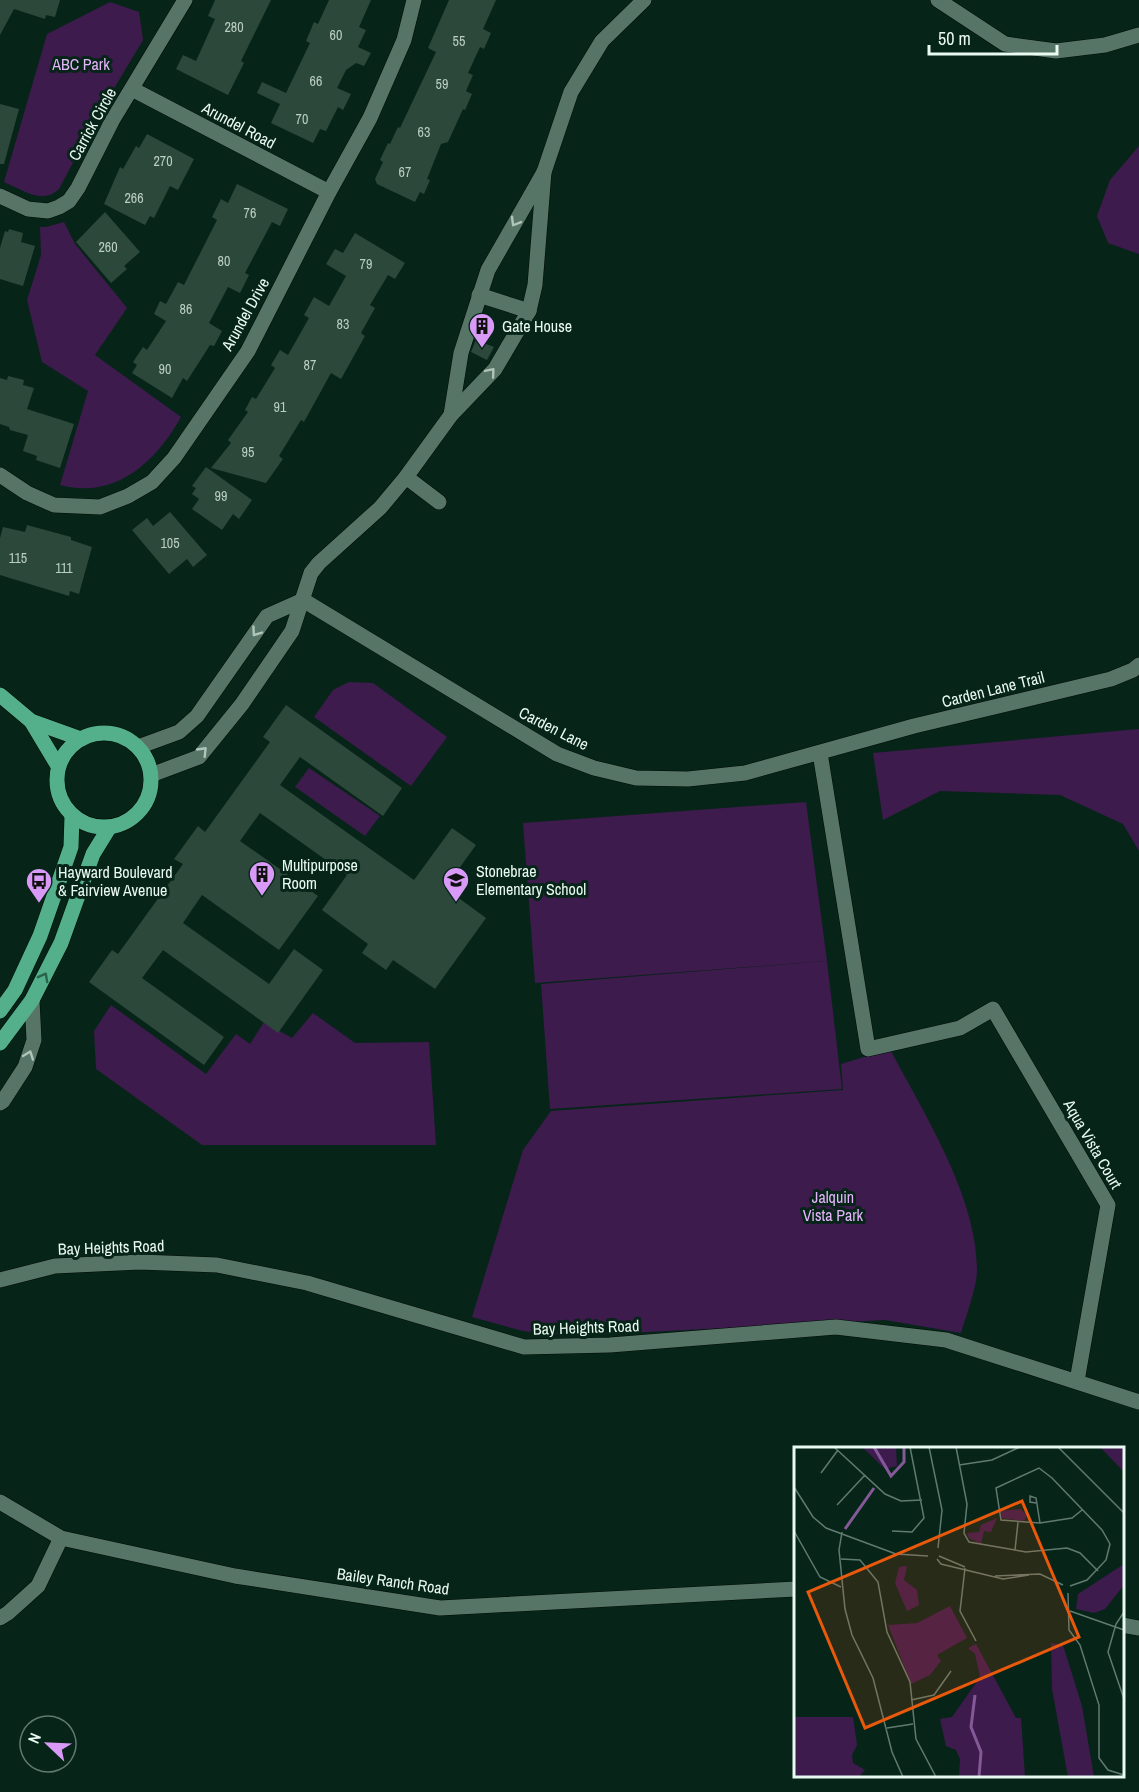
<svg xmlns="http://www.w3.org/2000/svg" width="1139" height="1792" font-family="'Archivo Narrow',sans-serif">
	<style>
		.green { fill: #3d1b4c }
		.building { fill: #2b483a }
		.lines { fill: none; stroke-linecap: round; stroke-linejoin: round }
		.minor-casing { stroke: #000c05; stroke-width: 16 }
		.major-casing { stroke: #000c05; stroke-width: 16 }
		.minor { stroke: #577566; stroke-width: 15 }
		.major { stroke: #53b08a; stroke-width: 15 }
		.oneway { stroke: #afc5b9 }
		.oneway2 { stroke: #29634c }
		.labels { text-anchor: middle; stroke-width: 6; stroke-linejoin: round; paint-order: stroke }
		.number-label { font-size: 14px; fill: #bacec3 }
		.park-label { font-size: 16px; fill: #e4b5fb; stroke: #072419 }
		.street-label { font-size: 16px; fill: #e9faf1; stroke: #072419 }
		.poi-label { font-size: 16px; fill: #e9faf1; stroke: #072419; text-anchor: start }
		.inset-river { fill: none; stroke: #835997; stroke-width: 3 }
		.inset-road { fill: none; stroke: #617a6f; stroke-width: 1.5 }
		.view { fill: #e8590c; fill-opacity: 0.15; stroke: #e8590c; stroke-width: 3 }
		.inset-edge { fill: none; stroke: #e9faf1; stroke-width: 3 }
	</style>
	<rect width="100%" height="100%" fill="#072419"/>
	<g class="green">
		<path d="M110 2 139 12 143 40 97 117 59 189C42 205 23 190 4 182L47 34Z"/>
		<polygon points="1139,146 1139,254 1108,243 1097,216 1110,180"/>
		<path d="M64 222 75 244 127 308 95 355 181 417C156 462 115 500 60 485L88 391 42 362 27 300 41 255 40 227H46Z"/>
		<polygon points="349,682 373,683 447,737 411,786 314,717 333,690"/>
		<polygon points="1139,729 1139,851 1123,824 1060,795 940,791 883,820 873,753"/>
		<polygon points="309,768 380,816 365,836 295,787"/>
		<polygon points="806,802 827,961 535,983 523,823"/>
		<polygon points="827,961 842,1089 550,1109 541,984"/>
		<polygon points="111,1005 206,1074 236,1034 250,1044 264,1022 292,1038 313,1013 355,1043 429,1042 436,1145 202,1145 96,1069 94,1031"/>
		<path d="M890 1049C924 1114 977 1196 977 1270 977 1287 966 1316 961 1333L885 1320 568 1336 523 1331 472 1317 523 1150 551 1111 843 1090 841 1064Z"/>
	</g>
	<g class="building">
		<polygon points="0,0 60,0 55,17 46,15 45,19 14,9 0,35"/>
		<polygon points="215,0 271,0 241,61 244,63 228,95 176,69 183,55 196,61 215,19 208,16"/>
		<polygon points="329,0 371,0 359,27 366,30 358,47 371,53 364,66 356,63 346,70 337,88 351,94 343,110 338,107 326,131 320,129 313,143 271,123 280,104 257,93 262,82 286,93 310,43 306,41 314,22 318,24"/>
		<polygon points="449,0 496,0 483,29 491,33 484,49 480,47 468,73 473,75 466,91 472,94 465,110 463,109 448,142 441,144 427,179 430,180 424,194 420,192 415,202 377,184 375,179 383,162 380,160 388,143 390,144 398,127 400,128 436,52 428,48"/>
		<polygon points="0,104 19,109 4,164 0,164"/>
		<polygon points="147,134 194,159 178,190 170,186 154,218 150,216 145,225 104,204 120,167 123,169 136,146 139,148"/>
		<polygon points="237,184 288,209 280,226 272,222 245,273 249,275 240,293 228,287 209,323 222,331 214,346 210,345 187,381 183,378 172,398 132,373 137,365 133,362 143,347 147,350 166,321 154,314 160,301 166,304 178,282 184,285 217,220 212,217 221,199 228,203"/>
		<polygon points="105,212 140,252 124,266 127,269 111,283 76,242"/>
		<polygon points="9,229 23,233 21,242 35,246 23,286 0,279 0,248 5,231 8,232"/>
		<polygon points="355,233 405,263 395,279 388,275 370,305 375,308 361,333 365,336 341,379 331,373 304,422 301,420 279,456 283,459 266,483 211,468 231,443 228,440 248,412 245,410 252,397 256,399 275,368 271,365 280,350 288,355 309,318 304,315 314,297 329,306 346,276 326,264 335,249 343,253"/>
		<polygon points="476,340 494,347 487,360 471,352"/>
		<polygon points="8,376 24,380 23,385 34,388 27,409 74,424 60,468 36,460 37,456 23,451 28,435 10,430 9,427 0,424 0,378 7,380"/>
		<polygon points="206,467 252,500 239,519 233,514 222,530 192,509 199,499 192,494 196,488 192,486"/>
		<polygon points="170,512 207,555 193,567 187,559 169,574 132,530 147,518 153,526"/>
		<polygon points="27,525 71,537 71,540 92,547 79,594 70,591 69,596 0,575 0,538 3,527 25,532"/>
		<polygon points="286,705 402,788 383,816 300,757 280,785 414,880 452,828 476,845 445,888 486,918 435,989 393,960 386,970 362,953 368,944 322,910 347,875 260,813 240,841 318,896 279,950 202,895 183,923 269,984 294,949 323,970 278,1033 163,950 142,978 224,1037 204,1065 89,982 112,950 118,954 183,864 174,859 198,826 205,832 270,742 263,737"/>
	</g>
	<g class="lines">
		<g class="minor-casing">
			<g id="minor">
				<polyline points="938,0 1005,44 1056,51 1105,45 1139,35"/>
				<polyline points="132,89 329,192"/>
				<polyline points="0,196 28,209 48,211 59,207 69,201 78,188 112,121 185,0"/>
				<polyline points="479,295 529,311"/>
				<polyline points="451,415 461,353 488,270 544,172 571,92 602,41 644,0"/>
				<polyline points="0,475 27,493 54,505 100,507 128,496 152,482 174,458 248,351 329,192 370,118 404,40 414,0"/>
				<polyline points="406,477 439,502"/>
				<polyline points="303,600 557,754 594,768 636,778 688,779 745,773 914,726 1111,679 1133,670 1139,665"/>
				<polyline points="138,747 179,732 197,716 267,616 303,600"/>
				<polyline points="820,753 868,1049 960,1028 993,1009 1108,1205 1077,1381"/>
				<polyline points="151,775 199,757 242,704 292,631 311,573 319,563 380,508 406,477 451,415 495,369 529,311 535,285 544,172"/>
				<polyline points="0,1103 3,1101 25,1067 34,1040 32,1000"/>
				<polyline points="0,1280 55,1266 140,1262 217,1265 307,1283 524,1347 610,1345 836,1327 946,1340 1139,1402"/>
				<polyline points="0,1502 61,1538 235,1576 440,1608 796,1589"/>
				<polyline points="0,1618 8,1613 38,1586 61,1538"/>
				<polyline points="1122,1625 1139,1628"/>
			</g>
		</g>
		<g class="major-casing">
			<g id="major">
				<polyline points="0,695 31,721 81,739"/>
				<polyline points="31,721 58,766"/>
				<circle cx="104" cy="780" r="47"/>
				<polyline points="0,1011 15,990 40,936 71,847 72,816"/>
				<polyline points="0,1043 32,1000 61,943 93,854 109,828"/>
			</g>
		</g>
		<use href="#minor" class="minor"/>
		<use href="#major" class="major"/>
	</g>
	<defs><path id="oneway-chevron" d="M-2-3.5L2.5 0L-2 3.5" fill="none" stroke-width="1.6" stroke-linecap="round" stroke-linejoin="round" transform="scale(1.5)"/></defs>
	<g class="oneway">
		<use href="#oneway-chevron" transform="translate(515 222) rotate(120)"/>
		<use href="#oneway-chevron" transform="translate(491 372) rotate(-50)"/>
		<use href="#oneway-chevron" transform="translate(256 632) rotate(125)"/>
		<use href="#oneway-chevron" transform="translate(203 751) rotate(-46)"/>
		<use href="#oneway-chevron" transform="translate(29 1055) rotate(-70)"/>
	</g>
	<use class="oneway2" href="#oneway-chevron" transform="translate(44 977) rotate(-62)"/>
	<defs>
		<g id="building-pin" transform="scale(1.35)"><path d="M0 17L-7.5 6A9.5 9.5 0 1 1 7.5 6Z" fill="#d99af7" stroke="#072419"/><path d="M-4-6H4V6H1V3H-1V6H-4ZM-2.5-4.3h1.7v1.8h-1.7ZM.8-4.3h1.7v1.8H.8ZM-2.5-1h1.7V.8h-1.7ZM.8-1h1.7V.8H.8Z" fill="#111"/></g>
		<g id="school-pin" transform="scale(1.35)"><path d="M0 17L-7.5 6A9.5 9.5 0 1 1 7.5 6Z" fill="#d99af7" stroke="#072419"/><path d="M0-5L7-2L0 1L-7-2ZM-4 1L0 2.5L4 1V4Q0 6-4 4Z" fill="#111"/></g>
		<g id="bus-pin" transform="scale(1.35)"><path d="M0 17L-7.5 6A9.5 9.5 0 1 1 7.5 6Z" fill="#d99af7" stroke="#072419"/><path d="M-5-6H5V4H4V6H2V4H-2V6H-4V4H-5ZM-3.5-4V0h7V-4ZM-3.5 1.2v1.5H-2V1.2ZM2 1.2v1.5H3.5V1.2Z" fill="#111"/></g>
	</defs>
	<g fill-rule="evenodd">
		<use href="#building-pin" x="482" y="326"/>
		<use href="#building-pin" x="262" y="874"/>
		<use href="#school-pin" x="456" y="880"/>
		<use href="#bus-pin" x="39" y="881"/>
	</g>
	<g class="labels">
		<g class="number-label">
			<text x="234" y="32">280</text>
			<text x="336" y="40">60</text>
			<text x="459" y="46">55</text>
			<text x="316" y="86">66</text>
			<text x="442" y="89">59</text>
			<text x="302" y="124">70</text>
			<text x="424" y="137">63</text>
			<text x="163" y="166">270</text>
			<text x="405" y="177">67</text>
			<text x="134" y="203">266</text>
			<text x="250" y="218">76</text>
			<text x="108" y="252">260</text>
			<text x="224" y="266">80</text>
			<text x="366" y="269">79</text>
			<text x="186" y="314">86</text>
			<text x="343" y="329">83</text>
			<text x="310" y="370">87</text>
			<text x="165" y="374">90</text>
			<text x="280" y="412">91</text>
			<text x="248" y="457">95</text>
			<text x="221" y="501">99</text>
			<text x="170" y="548">105</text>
			<text x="18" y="563">115</text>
			<text x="64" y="573">111</text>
		</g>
		<g class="park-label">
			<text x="81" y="70">ABC Park</text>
			<text x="833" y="1203">Jalquin<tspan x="833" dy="18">Vista Park</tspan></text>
		</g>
		<g class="street-label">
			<text transform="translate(92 124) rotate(-61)" y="6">Carrick Circle</text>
			<text transform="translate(239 125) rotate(28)" y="6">Arundel Road</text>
			<text transform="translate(245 314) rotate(-61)" y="6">Arundel Drive</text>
			<text transform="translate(993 689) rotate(-14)" y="6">Carden Lane Trail</text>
			<text transform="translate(554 728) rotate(27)" y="6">Carden Lane</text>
			<text transform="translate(1093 1144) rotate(60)" y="6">Aqua Vista Court</text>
			<text transform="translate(111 1247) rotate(-2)" y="6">Bay Heights Road</text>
			<text transform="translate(586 1327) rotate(-2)" y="6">Bay Heights Road</text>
			<text transform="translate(393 1581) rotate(8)" y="6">Bailey Ranch Road</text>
		</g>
		<g class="poi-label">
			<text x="502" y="332">Gate House</text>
			<text x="282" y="871">Multipurpose<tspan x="282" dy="18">Room</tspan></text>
			<text x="476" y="877">Stonebrae<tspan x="476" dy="18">Elementary School</tspan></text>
			<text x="58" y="878">Hayward Boulevard<tspan x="58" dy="18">&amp; Fairview Avenue</tspan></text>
		</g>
	</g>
	<g transform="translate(794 1447)">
		<rect width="330" height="330" fill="#072419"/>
		<path d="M68 0H102L103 19 91 22ZM306 0H330V25ZM226 62 233 68 230 74 208 71 206 64ZM203 71 197 85 190 84 187 97 175 91 173 86 185 85 187 78ZM330 117V138L311 162 300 166 282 162 284 147ZM113 119 110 133 123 143 125 158 113 164 101 136 105 120ZM156 159 173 191 143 208 147 214 136 228 117 237 94 178 123 176ZM257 196 269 198 288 259 300 330H274L258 242ZM182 197 222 271H227L231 330H165L166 312 162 303 152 299 146 272 158 270 186 230 181 207 174 201ZM0 270H59L63 298 58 308 59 316 71 323 65 330H0Z" fill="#3d1b4c"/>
		<path class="inset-river" d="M80 0 97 29 110 15V0M51 82 80 41M181 248 177 280 187 305 185 330"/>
		<path class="inset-road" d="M40 0 91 47 107 54 128 53M135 0 148 63 144 101M162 0 173 57 170 86 175 95 232 105 273 101 286 106 304 124M264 0 330 66M165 18 198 13 226 0M27 26 44 3M0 40 19 70 32 81 102 107 134 109M242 56 236 55V49L242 51 246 76M43 58 71 28M0 84 26 130 47 140M98 84 118 85 130 71 116 0M48 85 45 103 51 162 58 188 79 231 98 305 109 330M221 103 224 75M145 109 171 120M47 112 66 113 84 135 93 185 116 235 122 292 142 330M143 112 147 117 209 132 235 128M171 121 166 164 182 194M201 129 246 127 269 138M276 139 293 133 312 113 316 97 308 83 258 31 245 21 202 41 207 73 246 76 278 71 288 63M274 146 275 183 286 198 305 258V311L314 323 330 328M276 164 330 183M330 165 322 177 314 205 330 252M117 253 140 248 157 224M93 281 119 277"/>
		<path class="view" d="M228 54 285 190 71 281 14 145Z"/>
		<rect width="330" height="330" class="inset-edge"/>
	</g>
	<g transform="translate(48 1744) rotate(293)"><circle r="28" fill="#072419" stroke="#617a6f" stroke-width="1.5"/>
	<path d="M0-4.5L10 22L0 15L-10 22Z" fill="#d99af7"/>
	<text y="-9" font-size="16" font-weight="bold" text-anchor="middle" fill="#e9faf1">N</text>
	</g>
	<path d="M929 45v9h128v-9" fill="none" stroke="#e9faf1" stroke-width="3"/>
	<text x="938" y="45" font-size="18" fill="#e9faf1" stroke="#072419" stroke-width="4.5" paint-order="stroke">50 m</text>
</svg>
